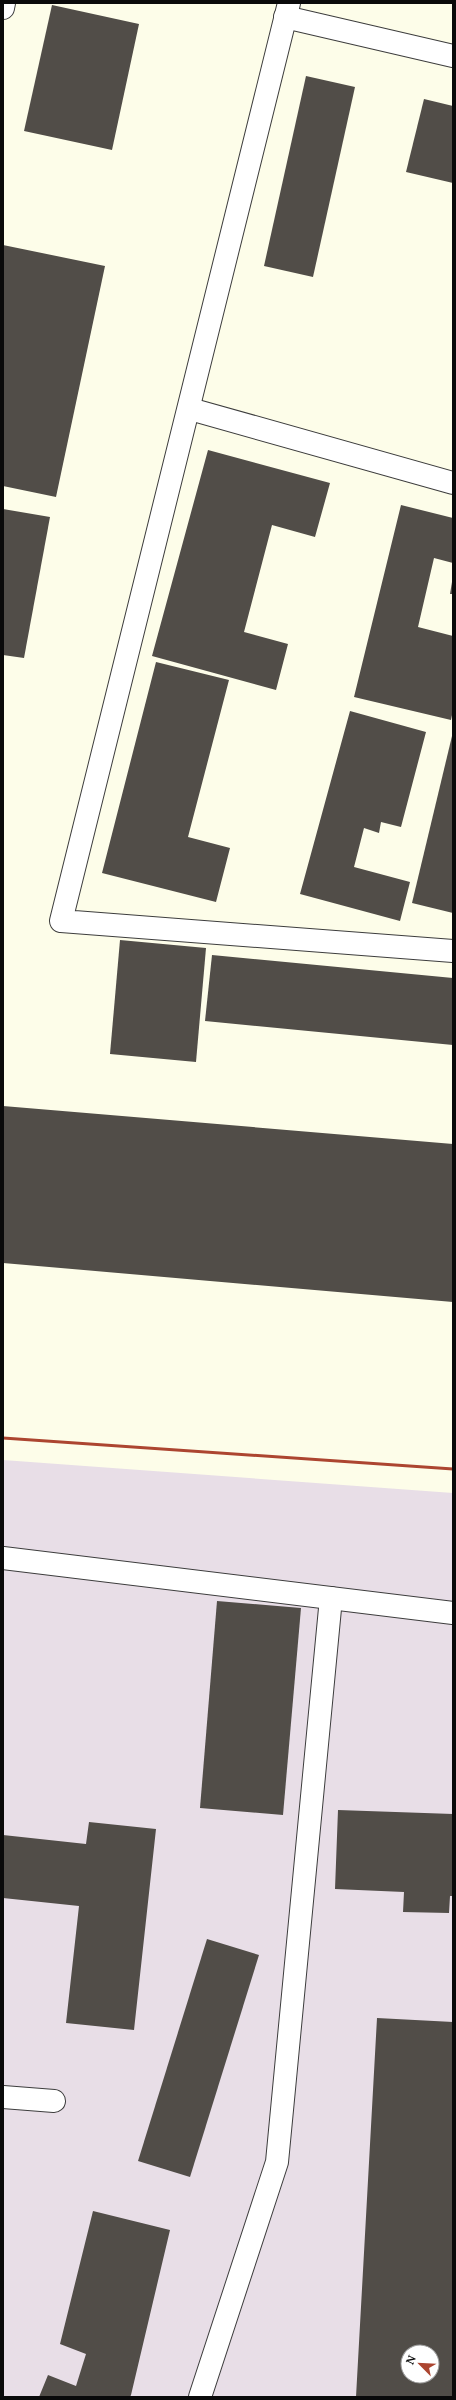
<svg xmlns="http://www.w3.org/2000/svg" width="456" height="2400" font-family="'Noto Serif',serif">
	<style>
		.industrial { fill: #e8dee7; fill-rule: evenodd }
		.building { fill: #514d48; fill-rule: evenodd }
		.lines { fill: none; stroke-linecap: round; stroke-linejoin: round }
		.service-casing { stroke: #3d3d3d; stroke-width: 24 }
		.service { stroke: #fff; stroke-width: 22 }
		.rail { stroke: #ac4530; stroke-width: 3 }
	</style>
	<rect width="100%" height="100%" fill="#fdfde9"/>
	<path class="industrial" d="M3 1460 453 1493V2397H3ZM408 2352H432V2376H408Z"/>
	<g class="building">
		<polygon points="52,5 139,24 112,150 24,131"/>
		<polygon points="306,76 355,87 313,277 264,266"/>
		<polygon points="424,99 453,106 453,183 406,172"/>
		<polygon points="3,245 105,266 56,497 3,486"/>
		<polygon points="208,450 330,483 315,537 272,525 244,632 288,644 276,690 152,656"/>
		<polygon points="401,505 453,518 453,563 434,558 418,627 453,636 453,710 451,720 354,697"/>
		<polygon points="3,509 50,517 24,658 3,655"/>
		<polygon points="452,582 453,582 453,594 450,594"/>
		<polygon points="156,662 229,680 188,837 230,848 216,902 102,873"/>
		<polygon points="350,711 426,732 401,827 381,822 379,833 364,828 354,867 410,882 400,921 300,894"/>
		<polygon points="452,736 453,736 453,913 412,903"/>
		<polygon points="120,940 206,948 196,1062 110,1054"/>
		<polygon points="212,955 453,978 453,1045 205,1021"/>
		<polygon points="3,1106 453,1144 453,1302 3,1263"/>
		<polygon points="217,1601 301,1608 283,1815 200,1808"/>
		<polygon points="338,1810 453,1814 453,1896 450,1896 449,1913 403,1912 404,1892 335,1889"/>
		<polygon points="89,1822 156,1829 134,2030 66,2023 79,1906 3,1898 3,1835 86,1844"/>
		<polygon points="207,1939 259,1955 190,2177 138,2161"/>
		<path d="M377 2018 453 2022V2397H356ZM408 2352H432V2376H408Z"/>
		<polygon points="93,2211 170,2230 131,2395 130,2397 39,2397 48,2375 76,2386 86,2354 60,2344"/>
	</g>
	<g class="lines">
		<g class="service-casing">
			<g id="service">
				<polyline points="289,3 61,921 453,951"/>
				<polyline points="3,8 4,3"/>
				<polyline points="285,17 453,56"/>
				<polyline points="190,409 453,483"/>
				<polyline points="3,1558 453,1613"/>
				<polyline points="3,2097 54,2101"/>
				<polyline points="200,2397 277,2162 331,1598"/>
			</g>
		</g>
		<use href="#service" class="service"/>
		<polyline class="rail" points="3,1438 453,1469"/>
	</g>
	<rect width="456" height="2400" fill="none" stroke="#0a0a0a" stroke-width="8"/>
	<g transform="translate(420 2364) rotate(294)"><circle r="19" fill="#ffffff" stroke="#9d9d9d"/>
	<path d="M0-3L7 15L0 10L-7 15Z" fill="#ac4530"/>
	<text y="-6" font-size="11" font-weight="bold" text-anchor="middle" fill="#0a0a0a">N</text>
	</g>
</svg>
